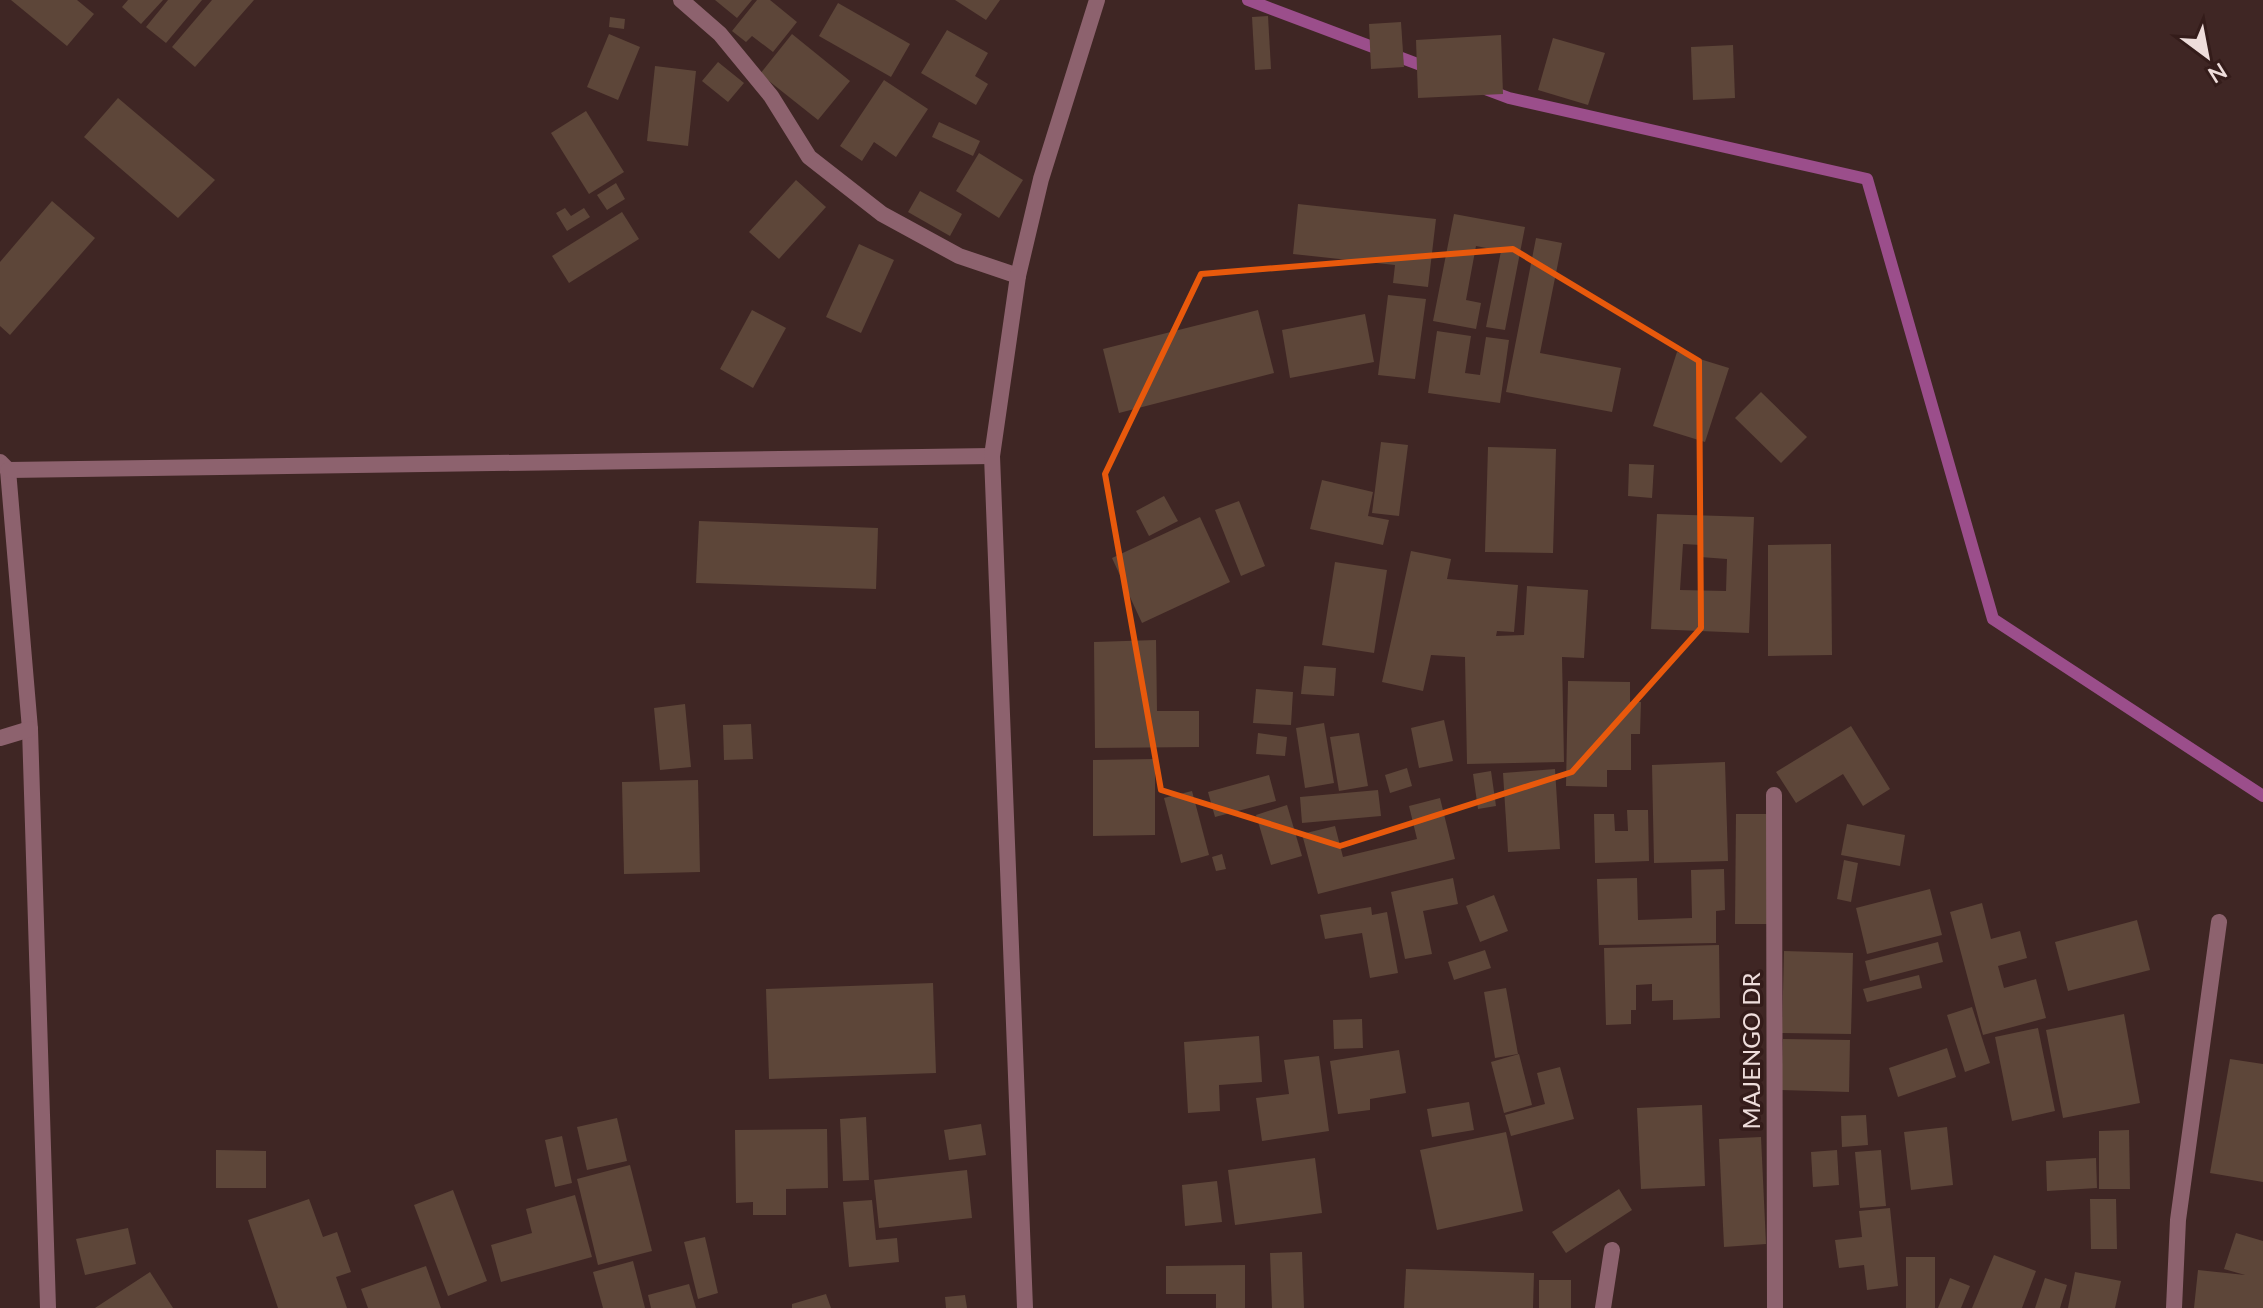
<svg xmlns="http://www.w3.org/2000/svg" width="2263" height="1308" font-family="Lato,sans-serif">
	<style>
		.lines { fill: none; stroke-linecap: round; stroke-linejoin: round }
		.stream { stroke: #9b4e8b; stroke-width: 12 }
		.building { fill: #5d4639; fill-rule: evenodd }
		.street { stroke: #8d626e; stroke-width: 16 }
		.marked { fill: none; stroke: #e8590c; stroke-width: 6; stroke-linejoin: round }
		.labels { text-anchor: middle; stroke-width: 7; stroke-linejoin: round; paint-order: stroke }
		.street-label { font-size: 24px; fill: #eedddb; stroke: #341c1a }
	</style>
	<rect width="100%" height="100%" fill="#3f2624"/>
	<g class="lines">
		<g class="stream">
			<polyline points="1248,0 1431,69"/>
			<polyline points="1485,89 1509,98 1867,179 1993,619 2263,796"/>
		</g>
	</g>
	<g class="building">
		<polygon points="11,0 77,0 94,14 67,46"/>
		<polygon points="128,0 163,0 141,24 122,7"/>
		<polygon points="168,0 202,0 166,43 146,27"/>
		<polygon points="212,0 254,0 195,67 172,47"/>
		<polygon points="715,0 752,0 737,18"/>
		<polygon points="757,0 770,0 797,22 773,52 752,36 746,42 732,31"/>
		<polygon points="955,0 1000,0 986,20"/>
		<polygon points="838,3 910,44 891,77 819,36"/>
		<polygon points="1268,16 1271,69 1255,70 1252,17"/>
		<polygon points="610,17 625,19 624,29 609,27"/>
		<polygon points="1401,22 1404,67 1371,69 1369,24"/>
		<polygon points="947,30 988,53 975,76 988,84 976,105 921,73"/>
		<polygon points="609,34 640,47 618,100 587,87"/>
		<polygon points="792,34 850,81 818,120 760,74"/>
		<polygon points="1501,35 1503,94 1418,98 1416,40"/>
		<polygon points="1553,38 1605,53 1588,105 1538,90"/>
		<polygon points="1733,45 1735,98 1693,100 1691,47"/>
		<polygon points="718,62 744,83 728,102 702,81"/>
		<polygon points="655,66 696,71 688,146 647,141"/>
		<polygon points="884,80 928,109 896,157 874,142 862,161 840,146"/>
		<polygon points="118,98 215,180 178,218 84,137"/>
		<polygon points="586,111 624,172 589,194 551,133"/>
		<polygon points="939,122 980,141 973,156 932,137"/>
		<polygon points="979,153 1023,180 999,218 956,191"/>
		<polygon points="796,180 826,207 779,259 749,232"/>
		<polygon points="616,183 625,199 607,210 597,195"/>
		<polygon points="920,191 962,214 950,236 908,212"/>
		<polygon points="52,201 95,238 10,335 0,326 0,262"/>
		<polygon points="1298,204 1436,219 1428,287 1393,283 1395,265 1293,254"/>
		<polygon points="565,208 571,216 584,208 590,217 567,231 556,213"/>
		<polygon points="622,212 639,239 569,283 552,256"/>
		<polygon points="1454,214 1525,227 1505,330 1486,327 1501,251 1476,246 1466,300 1481,303 1476,329 1433,321"/>
		<polygon points="1536,238 1562,243 1540,353 1621,368 1612,412 1506,392"/>
		<polygon points="859,244 894,260 861,333 826,317"/>
		<polygon points="1388,295 1426,299 1415,379 1378,375"/>
		<polygon points="752,310 786,328 753,388 720,369"/>
		<polygon points="1258,310 1274,373 1119,413 1103,349"/>
		<polygon points="1365,314 1374,362 1290,378 1282,330"/>
		<polygon points="1437,331 1471,336 1465,373 1480,375 1486,337 1509,340 1500,403 1428,393"/>
		<polygon points="1677,352 1729,368 1705,442 1653,426"/>
		<polygon points="1761,392 1807,437 1781,463 1735,418"/>
		<polygon points="1381,442 1408,445 1399,516 1372,513"/>
		<polygon points="1488,447 1556,449 1553,553 1485,552"/>
		<polygon points="1629,464 1654,465 1652,498 1628,496"/>
		<polygon points="1322,480 1373,492 1368,516 1389,520 1383,545 1310,529"/>
		<polygon points="1164,496 1178,521 1149,536 1136,511"/>
		<polygon points="1239,501 1265,566 1241,576 1215,510"/>
		<path d="M1657 514 1754 517 1749 633 1651 629ZM1683 544 1701 545 1700 557 1727 559 1726 591 1680 590Z"/>
		<polygon points="1200,517 1230,582 1142,623 1112,558"/>
		<polygon points="699,521 878,528 876,589 696,583"/>
		<polygon points="1831,544 1832,655 1768,656 1768,545"/>
		<polygon points="1411,551 1451,559 1447,579 1518,585 1514,632 1497,631 1496,636 1524,635 1527,586 1588,590 1584,658 1562,657 1564,762 1467,764 1465,657 1431,655 1423,691 1382,682"/>
		<polygon points="1335,562 1387,570 1374,653 1322,645"/>
		<polygon points="1156,640 1157,711 1199,711 1199,747 1095,748 1094,642"/>
		<polygon points="1304,666 1336,668 1334,696 1301,694"/>
		<polygon points="1568,681 1630,682 1630,702 1641,702 1640,734 1631,734 1631,770 1607,770 1607,787 1566,786"/>
		<polygon points="1256,689 1293,692 1291,725 1253,723"/>
		<polygon points="685,704 691,767 660,770 654,708"/>
		<polygon points="1444,720 1453,761 1419,768 1411,728"/>
		<polygon points="1324,723 1334,783 1305,788 1296,728"/>
		<polygon points="751,724 753,759 724,760 723,725"/>
		<polygon points="1851,726 1890,789 1863,806 1843,774 1796,803 1776,772"/>
		<polygon points="1258,733 1287,737 1285,756 1256,754"/>
		<polygon points="1359,733 1368,786 1339,791 1330,737"/>
		<polygon points="1155,759 1155,835 1093,836 1093,760"/>
		<polygon points="1725,762 1728,861 1654,863 1652,765"/>
		<polygon points="1407,768 1412,786 1390,793 1385,775"/>
		<polygon points="1555,769 1560,849 1508,852 1503,773"/>
		<polygon points="1491,771 1496,806 1478,809 1473,774"/>
		<polygon points="1269,775 1276,801 1215,817 1208,792"/>
		<polygon points="698,780 700,872 624,874 622,782"/>
		<polygon points="1378,790 1381,816 1302,823 1300,797"/>
		<polygon points="1192,791 1209,855 1181,863 1164,798"/>
		<polygon points="1440,798 1455,859 1318,894 1302,834 1335,826 1343,857 1417,839 1409,806"/>
		<polygon points="1287,805 1302,856 1271,865 1256,815"/>
		<polygon points="1627,810 1648,810 1649,861 1595,863 1594,814 1614,814 1615,831 1628,831"/>
		<polygon points="1736,814 1772,814 1770,924 1735,924"/>
		<polygon points="1847,824 1905,835 1900,866 1841,855"/>
		<polygon points="1222,854 1226,869 1216,871 1212,857"/>
		<polygon points="1844,860 1858,863 1851,902 1837,899"/>
		<polygon points="1724,869 1725,910 1716,911 1716,943 1599,945 1597,879 1637,878 1638,920 1692,918 1691,870"/>
		<polygon points="1453,878 1458,904 1423,911 1432,954 1405,959 1391,892"/>
		<polygon points="1930,889 1942,935 1867,954 1856,908"/>
		<polygon points="1494,895 1508,931 1480,942 1466,906"/>
		<polygon points="1982,903 1991,939 2020,931 2027,958 1998,966 2004,988 2036,979 2046,1018 1983,1035 1950,912"/>
		<polygon points="1371,907 1372,915 1387,912 1398,973 1370,978 1362,933 1325,939 1320,915"/>
		<polygon points="2137,920 2150,970 2068,991 2055,942"/>
		<polygon points="1938,942 1943,962 1870,981 1865,961"/>
		<polygon points="1719,945 1720,1018 1673,1020 1673,1000 1652,1001 1652,984 1636,985 1636,1010 1631,1010 1631,1024 1606,1025 1604,948"/>
		<polygon points="1485,950 1491,968 1454,980 1448,962"/>
		<polygon points="1784,951 1853,953 1851,1034 1782,1033"/>
		<polygon points="1919,975 1922,988 1867,1002 1863,989"/>
		<polygon points="933,983 936,1073 769,1079 766,989"/>
		<polygon points="1506,988 1518,1054 1495,1058 1484,992"/>
		<polygon points="1972,1007 1990,1063 1965,1072 1947,1015"/>
		<polygon points="2124,1014 2140,1103 2063,1118 2046,1030"/>
		<polygon points="1362,1019 1363,1048 1334,1049 1333,1020"/>
		<polygon points="2038,1028 2055,1111 2012,1121 1995,1037"/>
		<polygon points="1259,1036 1262,1082 1219,1085 1220,1111 1188,1113 1184,1042"/>
		<polygon points="1783,1039 1850,1040 1849,1092 1781,1090"/>
		<polygon points="1947,1048 1956,1077 1898,1097 1889,1068"/>
		<polygon points="1399,1050 1406,1093 1370,1099 1370,1110 1338,1114 1330,1061"/>
		<polygon points="1519,1054 1532,1105 1504,1113 1491,1062"/>
		<polygon points="1319,1056 1329,1131 1262,1141 1256,1098 1289,1094 1284,1060"/>
		<polygon points="2230,1059 2263,1064 2263,1182 2210,1173"/>
		<polygon points="1560,1067 1574,1119 1511,1136 1505,1115 1545,1104 1537,1073"/>
		<polygon points="1469,1102 1474,1130 1432,1137 1427,1109"/>
		<polygon points="1702,1105 1705,1186 1641,1189 1637,1108"/>
		<polygon points="1866,1115 1868,1145 1842,1147 1841,1116"/>
		<polygon points="866,1117 869,1180 843,1181 840,1119"/>
		<polygon points="617,1118 627,1161 587,1170 577,1127"/>
		<polygon points="981,1124 986,1155 949,1160 944,1130"/>
		<polygon points="1947,1127 1953,1185 1911,1190 1904,1132"/>
		<polygon points="827,1129 828,1188 786,1189 786,1215 753,1215 753,1202 736,1203 735,1130"/>
		<polygon points="2129,1130 2130,1189 2099,1189 2099,1131"/>
		<polygon points="1506,1132 1523,1211 1437,1230 1420,1150"/>
		<polygon points="562,1136 572,1183 555,1187 545,1140"/>
		<polygon points="1761,1137 1766,1244 1724,1247 1719,1139"/>
		<polygon points="216,1150 266,1151 266,1188 216,1188"/>
		<polygon points="1837,1150 1839,1185 1813,1187 1811,1152"/>
		<polygon points="1881,1150 1886,1206 1860,1208 1855,1152"/>
		<polygon points="1315,1158 1322,1213 1235,1225 1228,1170"/>
		<polygon points="2096,1158 2097,1188 2047,1191 2046,1161"/>
		<polygon points="630,1165 652,1251 598,1265 577,1179"/>
		<polygon points="967,1170 972,1218 879,1228 874,1180"/>
		<polygon points="1217,1181 1222,1222 1185,1226 1182,1185"/>
		<polygon points="1619,1189 1632,1210 1566,1253 1552,1232"/>
		<polygon points="453,1190 487,1281 448,1296 414,1205"/>
		<polygon points="575,1195 592,1257 501,1282 491,1245 532,1233 526,1209"/>
		<polygon points="309,1199 323,1237 337,1232 351,1272 336,1277 347,1308 278,1308 248,1220"/>
		<polygon points="2090,1199 2116,1199 2117,1249 2091,1249"/>
		<polygon points="872,1200 876,1240 897,1238 899,1262 849,1267 843,1202"/>
		<polygon points="1890,1208 1898,1286 1867,1290 1864,1265 1839,1268 1835,1240 1862,1237 1859,1211"/>
		<polygon points="128,1228 136,1264 85,1275 76,1239"/>
		<polygon points="2236,1233 2263,1241 2263,1308 2194,1308 2198,1270 2245,1275 2224,1269"/>
		<polygon points="705,1237 718,1293 698,1299 684,1242"/>
		<polygon points="1302,1252 1304,1308 1272,1308 1270,1253"/>
		<polygon points="1994,1255 2036,1271 2022,1308 1972,1308"/>
		<rect x="1906" y="1257" width="29" height="51"/>
		<polygon points="633,1261 645,1308 603,1308 593,1272"/>
		<polygon points="1245,1265 1245,1308 1216,1308 1216,1294 1166,1294 1166,1266"/>
		<polygon points="426,1266 441,1308 368,1308 361,1289"/>
		<polygon points="1406,1269 1534,1273 1533,1308 1404,1308"/>
		<polygon points="150,1272 173,1308 95,1308"/>
		<polygon points="2075,1272 2121,1281 2115,1308 2068,1308"/>
		<polygon points="1950,1278 1970,1286 1961,1308 1938,1308"/>
		<polygon points="2045,1278 2067,1285 2060,1308 2035,1308"/>
		<rect x="1539" y="1280" width="32" height="28"/>
		<polygon points="689,1284 696,1308 651,1308 648,1295"/>
		<polygon points="826,1294 831,1308 792,1308 792,1304"/>
		<polygon points="965,1295 967,1308 946,1308 945,1297"/>
	</g>
	<g class="lines">
		<g class="street">
			<polyline points="681,0 720,34 771,96 809,157 882,214 959,256 1018,276"/>
			<polyline points="0,462 8,470 30,729 48,1308"/>
			<polyline points="8,470 992,456"/>
			<polyline points="0,738 30,729"/>
			<polyline points="1774,795 1775,1308"/>
			<polyline points="1025,1308 992,456 1018,276 1041,179 1097,0"/>
			<polyline points="1603,1308 1612,1250"/>
			<polyline points="2174,1308 2178,1220 2219,922"/>
		</g>
	</g>
	<path class="marked" d="M1513 249 1699 361 1701 628 1572 772 1340 846 1161 790 1105 474 1201 274Z"/>
	<g class="labels">
		<g class="street-label">
			<text transform="translate(1752 1051) rotate(-90)" y="8">MAJENGO DR</text>
		</g>
	</g>
	<g transform="translate(2207 56) rotate(148)" stroke="#341c1a" stroke-width="6" paint-order="stroke">
	<path d="M0-6L14 30L0 20L-14 30Z" fill="#eedddb"/>
	<text y="-12" font-size="22" font-weight="bold" text-anchor="middle" fill="#eedddb">N</text>
	</g>
</svg>
